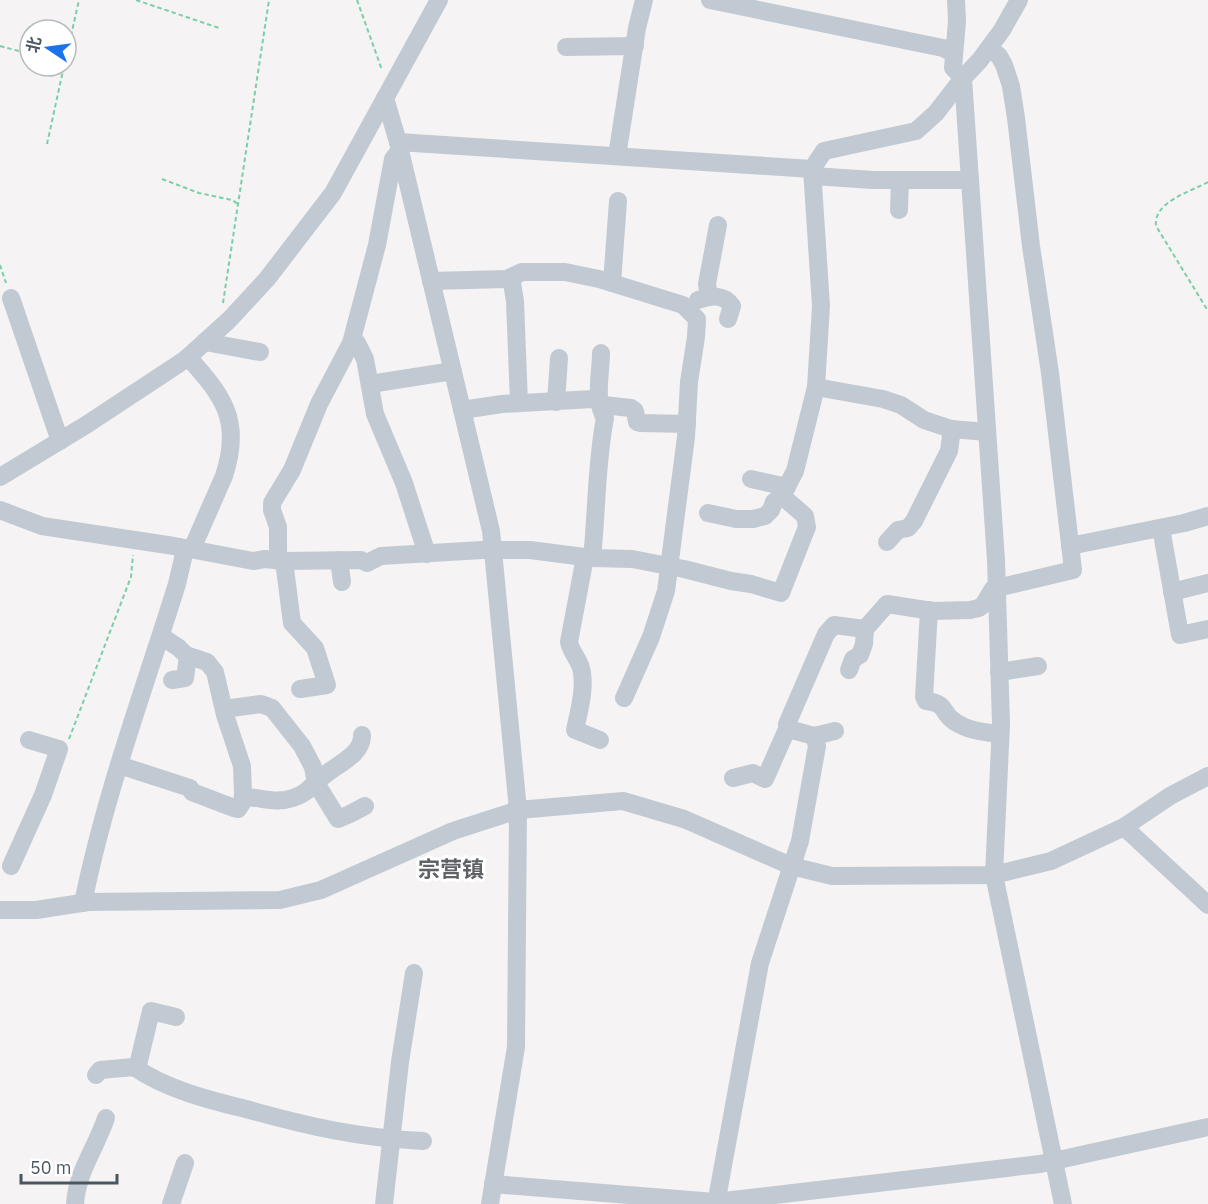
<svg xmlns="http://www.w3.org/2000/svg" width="1208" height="1204" font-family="'IBM Plex Sans','Noto Sans SC',sans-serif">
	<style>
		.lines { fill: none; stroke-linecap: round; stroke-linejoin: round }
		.path { stroke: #7ad0a6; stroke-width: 2; stroke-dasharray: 4.5 3; stroke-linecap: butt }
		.minor { stroke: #c1cad2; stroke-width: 18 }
		.labels { text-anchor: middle; stroke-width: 6; stroke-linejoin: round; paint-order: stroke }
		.district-label { font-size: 22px; font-weight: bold; fill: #5f6368; stroke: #fff }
	</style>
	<rect width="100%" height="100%" fill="#f5f3f3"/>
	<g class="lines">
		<g class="path">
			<polyline points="136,0 219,28"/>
			<polyline points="357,0 382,70"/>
			<polyline points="0,46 30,54"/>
			<polyline points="66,58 79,0"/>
			<polyline points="47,144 64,66"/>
			<polyline points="162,179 199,193 232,200 238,204"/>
			<path d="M1208 182C1190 192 1153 202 1156 226L1208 311"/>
			<polyline points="0,265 6,283"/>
			<polyline points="223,303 269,0"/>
			<polyline points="69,739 131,577 133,555"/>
		</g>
		<g class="minor">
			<polyline points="710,0 943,48 953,53"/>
			<polyline points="956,0 957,21 953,68 963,78 996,560 1001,724 994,875 1063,1204"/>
			<polyline points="566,47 635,46"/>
			<polyline points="385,98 398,142 491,531 493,551 518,810 516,1047 490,1204"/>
			<polyline points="398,142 812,169 824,151 916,131 936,113 963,78 980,60 1002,30 1019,0"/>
			<polyline points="617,156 637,28 644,0"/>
			<polyline points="813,176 873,180 970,180"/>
			<polyline points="899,210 900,180"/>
			<polyline points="511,277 515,301 519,403"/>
			<polyline points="431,281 507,279 522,272 565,272 599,279 683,305 697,319 696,337 689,382 686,437 666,591 651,637 624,698"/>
			<polyline points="612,283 618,201"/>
			<polyline points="709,296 707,284 718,225"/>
			<polyline points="11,298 60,441"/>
			<path d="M698 300C710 296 723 293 732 306L728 319"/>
			<polyline points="205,342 260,352"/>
			<polyline points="351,343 357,343 365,359 375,414 404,483 427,554"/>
			<path d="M188 357C224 397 242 421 224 476L192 549"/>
			<polyline points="370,384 453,371"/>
			<polyline points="816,387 883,399 901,405 924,420 951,429 987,432"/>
			<polyline points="556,402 559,358"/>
			<polyline points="462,410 502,404 593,399 600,400 603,405 631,408 635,411 637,422 640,423 687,424"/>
			<polyline points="0,477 86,425 186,359 229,320 267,279 333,193 439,0"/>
			<polyline points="751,479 787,487"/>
			<polyline points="0,510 42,526 174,546 253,561 265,559 284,561 361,560 367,563 381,556 482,550 530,550 592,558 632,559 684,569 731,581 751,584 781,593 807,527 805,516 782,496"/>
			<polyline points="708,513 736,519 753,519 765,516 771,510 774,502 782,496 795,471 816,387 821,306 812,169"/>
			<polyline points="1161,528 1180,635 1208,629"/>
			<polyline points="887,542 898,530 908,528 914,521 949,451 952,429"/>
			<polyline points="1070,546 1184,523 1208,516"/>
			<path d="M585 557 569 642C571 652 578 658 581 668 586 687 579 711 575 730L600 740"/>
			<path d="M592 558C597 511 596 464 605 418 594 401 601 373 601 353"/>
			<polyline points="339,560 342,582"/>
			<polyline points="278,561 278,527 272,510 272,503 292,470 319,404 351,343 377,245 393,159 400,150"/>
			<polyline points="284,561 292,623 315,648 327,685 300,689"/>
			<polyline points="1172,592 1208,583"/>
			<path d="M929 610 924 697 926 701C949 704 939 711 955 722 969 731 984 732 1000 734"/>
			<polyline points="849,670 853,659 860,655 864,644 865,629"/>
			<polyline points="999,672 1038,666"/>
			<polyline points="172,680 185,678 188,656"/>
			<polyline points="224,709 261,704 272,708 302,746 313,767 316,783 338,819 350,814 365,806"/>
			<polyline points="814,736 835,731"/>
			<polyline points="119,765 190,788 192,792 234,808 238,809 242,803 243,794 242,766 225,715 215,672 207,662 186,655 179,648 161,636"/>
			<polyline points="733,778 753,773 765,779 788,727"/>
			<path d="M243 797C261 797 275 804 293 798 309 793 313 783 326 774 338 764 363 754 362 735"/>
			<polyline points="1124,827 1208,905"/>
			<polyline points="11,866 43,795 59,749 29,740"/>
			<path d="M83 903C105 794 144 690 177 584L184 554 179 547"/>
			<polyline points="0,910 36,910 88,902 280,900 321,890 453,831 518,810 623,801 684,819 791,866 832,876 994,875 1051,861 1124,827 1170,796 1208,776"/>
			<polyline points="137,1069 151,1011 176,1017"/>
			<path d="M96 1075 100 1070 134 1067C166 1089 208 1100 246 1109 307 1126 359 1138 423 1141"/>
			<polyline points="493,1184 715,1202 1040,1164 1208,1127"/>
			<path d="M75 1204C77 1172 96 1148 106 1118"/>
			<polyline points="171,1204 185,1163"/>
			<polyline points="384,1204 400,1062 414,973"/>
			<polyline points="716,1204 760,963 800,841 817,746 814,736 792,730 787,724 826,634 834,625 865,629 887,604 932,611 970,610 979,608 984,604 993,589 1073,570 1050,373 1031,246 1016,118 1011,86 1004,65 999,56 989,48"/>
		</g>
	</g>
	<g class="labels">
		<g class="district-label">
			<text x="451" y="877">宗营镇</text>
		</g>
	</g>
	<g transform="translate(48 48) rotate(283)"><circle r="28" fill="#ffffff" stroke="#b7bbc0" stroke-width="1.5"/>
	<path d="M0-4.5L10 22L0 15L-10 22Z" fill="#1a73e8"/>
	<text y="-9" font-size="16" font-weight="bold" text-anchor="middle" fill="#4a5661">北</text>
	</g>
	<path d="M21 1174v9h96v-9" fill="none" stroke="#4a5661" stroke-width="3"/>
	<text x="30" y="1174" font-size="18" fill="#4a5661" stroke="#ffffff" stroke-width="4.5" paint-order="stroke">50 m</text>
</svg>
